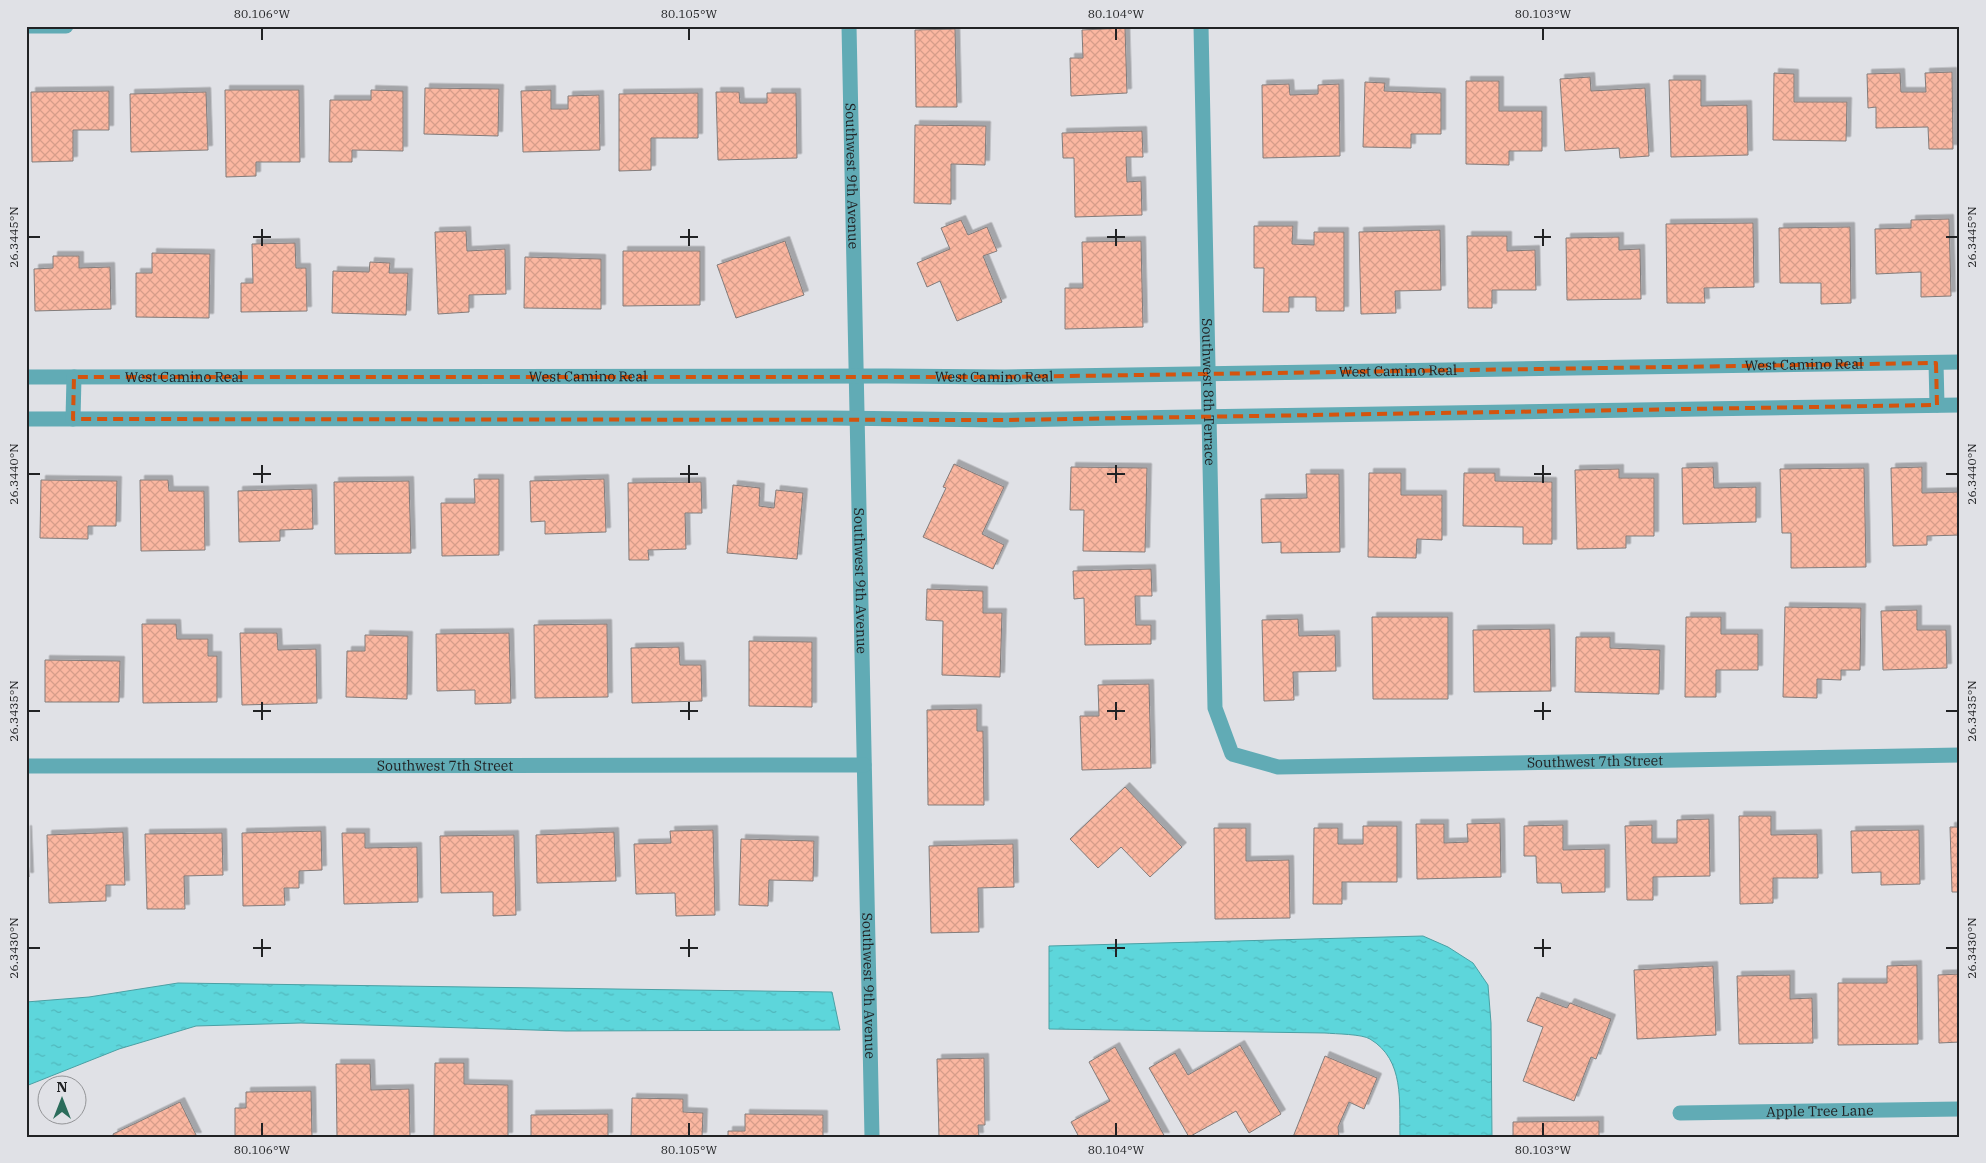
<svg xmlns="http://www.w3.org/2000/svg" width="1986" height="1163" font-family="'IBM Plex Serif',serif">
	<style>
		.water { fill: url(#water-ripples); stroke: #4ba0a4 }
		.building { fill: url(#building-cross-hatch); stroke: #827c7b; filter: url(#shadow) }
		.lines { fill: none; stroke-linecap: round; stroke-linejoin: round }
		.minor { stroke: #61abb5; stroke-width: 15 }
		.marked { fill: none; stroke: #d4540e; stroke-width: 4; stroke-dasharray: 10 6; stroke-linejoin: round }
		.ticks { fill: none; stroke: #212224; stroke-width: 2 }
		.labels { text-anchor: middle; stroke-width: 5; stroke-linejoin: round; paint-order: stroke }
		.street-label { font-size: 14px; fill: #212224; stroke: #e0e1e6 }
		.neatline { fill: none; stroke: #212224; stroke-width: 2 }
		.ticks-label { font-size: 12px; text-anchor: middle; fill: #212224 }
	</style>
	<defs>
		<pattern id="water-ripples" width="26" height="14" patternUnits="userSpaceOnUse" patternTransform="scale(1.25)"><rect width="26" height="14" fill="#5dd6db"/><path d="M2 4q2-2 4 0t4 0M15 11q2-2 4 0t4 0" fill="none" stroke="#51b7bc"/></pattern>
		<pattern id="building-cross-hatch" width="8" height="8" patternUnits="userSpaceOnUse" patternTransform="scale(1.25)"><rect width="8" height="8" fill="#fbb7a1"/><path d="M0 0l8 8M0 8l8-8" fill="none" stroke="#d79d8a"/></pattern>
		<filter id="shadow"><feDropShadow dx="4.5" dy="-4.5" stdDeviation="0" flood-color="#0004"/></filter>
	</defs>
	<rect width="100%" height="100%" fill="#e0e1e6"/>
	<g class="water">
		<path d="M1423 936 1448 947 1473 963 1488 985 1491 1023 1492 1137H1400C1399 1102 1405 1060 1370 1039 1362 1034 1336 1034 1325 1033L1049 1029V946Z"/>
		<polygon points="178,983 832,992 840,1030 566,1031 301,1023 196,1026 119,1049 26,1086 26,1002 89,997"/>
	</g>
	<g class="building">
		<polygon points="1125,28 1127,93 1071,96 1070,58 1083,58 1082,30"/>
		<polygon points="955,29 957,107 916,107 915,30"/>
		<polygon points="1952,72 1953,149 1929,149 1928,127 1876,128 1876,107 1868,108 1867,74 1900,73 1901,92 1926,92 1925,73"/>
		<polygon points="1774,73 1794,74 1794,102 1847,102 1846,141 1773,140"/>
		<polygon points="1590,77 1591,91 1645,88 1649,156 1620,158 1619,148 1565,151 1560,79"/>
		<polygon points="1669,80 1701,80 1701,106 1747,105 1748,155 1671,157"/>
		<polygon points="1466,81 1499,81 1499,111 1542,111 1542,151 1509,151 1509,165 1466,164"/>
		<polygon points="1365,82 1385,83 1384,91 1441,93 1441,134 1411,134 1411,148 1363,147"/>
		<polygon points="1289,84 1290,95 1318,94 1318,85 1339,84 1340,156 1263,158 1262,85"/>
		<polygon points="425,88 499,89 498,136 424,134"/>
		<polygon points="225,90 299,90 300,162 256,162 256,176 226,177"/>
		<polygon points="371,90 403,91 403,151 352,150 352,162 329,162 330,100 371,100"/>
		<polygon points="551,90 551,109 568,109 568,96 599,95 600,150 523,152 521,91"/>
		<polygon points="109,91 109,130 73,130 73,161 32,162 31,92"/>
		<polygon points="206,92 208,150 131,152 130,94"/>
		<polygon points="716,92 739,92 740,103 767,103 767,93 796,93 797,158 718,160"/>
		<polygon points="698,93 698,138 651,138 651,170 619,171 619,94"/>
		<polygon points="915,125 986,126 985,165 951,164 951,204 914,203"/>
		<polygon points="1142,131 1143,157 1126,157 1127,182 1141,181 1142,215 1075,217 1074,158 1063,158 1062,133"/>
		<polygon points="1949,219 1951,296 1921,297 1921,272 1876,274 1875,229 1911,228 1911,220"/>
		<polygon points="961,220 968,235 987,227 997,251 983,256 1002,302 957,321 940,281 927,287 917,263 950,249 941,228"/>
		<polygon points="1753,223 1754,287 1704,288 1705,303 1667,303 1666,224"/>
		<polygon points="1254,226 1293,226 1292,244 1314,245 1314,232 1344,232 1344,311 1316,311 1316,297 1289,297 1289,312 1263,312 1264,268 1254,268"/>
		<polygon points="1850,227 1851,303 1821,304 1821,283 1780,283 1779,228"/>
		<polygon points="1440,230 1441,290 1395,291 1396,313 1361,314 1359,232"/>
		<polygon points="466,231 467,251 505,249 506,294 469,295 469,312 438,314 435,232"/>
		<polygon points="1467,236 1507,236 1507,251 1535,250 1536,290 1492,290 1492,308 1468,308"/>
		<polygon points="1619,237 1619,250 1640,249 1641,299 1567,300 1566,238"/>
		<polygon points="785,241 804,295 736,318 717,265"/>
		<polygon points="1141,241 1143,327 1065,329 1065,288 1083,288 1082,242"/>
		<polygon points="295,243 296,268 306,268 307,311 241,312 241,283 253,283 252,244"/>
		<polygon points="623,251 700,251 700,305 623,306"/>
		<polygon points="152,253 210,254 209,318 136,317 136,273 152,273"/>
		<polygon points="53,256 79,256 79,268 110,267 111,309 35,311 34,269 53,268"/>
		<polygon points="525,257 601,259 601,309 524,308"/>
		<polygon points="370,262 390,263 389,273 408,273 406,315 332,313 333,271 369,272"/>
		<polygon points="954,464 1004,487 982,534 1004,545 993,569 923,537 946,488 943,487"/>
		<polygon points="1071,467 1147,468 1145,552 1083,551 1084,510 1070,510"/>
		<polygon points="1713,467 1714,488 1756,487 1756,522 1683,524 1682,468"/>
		<polygon points="1922,467 1922,493 1960,492 1960,535 1927,536 1927,545 1893,546 1891,468"/>
		<polygon points="1864,468 1866,567 1791,568 1791,533 1782,533 1780,469"/>
		<polygon points="1619,469 1619,478 1654,478 1654,536 1626,536 1626,548 1577,549 1575,470"/>
		<polygon points="1369,473 1401,473 1401,495 1442,495 1442,540 1417,539 1416,558 1368,557"/>
		<polygon points="1464,473 1495,473 1495,481 1552,482 1552,544 1523,544 1523,527 1463,526"/>
		<polygon points="1306,474 1339,474 1340,552 1281,553 1281,542 1262,543 1261,499 1307,498"/>
		<polygon points="474,479 499,479 499,555 442,556 441,503 475,503"/>
		<polygon points="604,479 606,532 545,534 545,521 531,522 530,481"/>
		<polygon points="41,480 117,481 116,526 88,526 88,539 40,538"/>
		<polygon points="140,480 168,480 169,491 204,491 205,550 141,551"/>
		<polygon points="409,481 411,553 335,554 334,482"/>
		<polygon points="701,482 702,513 685,513 686,549 648,550 649,560 629,560 628,483"/>
		<polygon points="733,485 760,488 759,506 774,508 776,490 803,493 797,559 727,553"/>
		<polygon points="312,489 313,529 280,530 280,541 239,542 238,491"/>
		<polygon points="1151,569 1152,596 1135,596 1136,625 1151,625 1151,644 1085,645 1084,598 1074,599 1073,571"/>
		<polygon points="927,589 983,591 983,613 1002,613 1000,677 942,675 943,621 926,620"/>
		<polygon points="1785,607 1861,608 1860,670 1841,670 1841,680 1817,679 1817,698 1783,697"/>
		<polygon points="1917,610 1917,630 1946,630 1947,668 1883,670 1881,611"/>
		<polygon points="1372,617 1448,617 1448,699 1373,699"/>
		<polygon points="1686,617 1721,617 1721,634 1758,634 1758,670 1716,670 1716,697 1685,697"/>
		<polygon points="1298,619 1299,636 1335,635 1336,671 1293,672 1294,700 1264,701 1262,620"/>
		<polygon points="142,624 176,624 177,639 208,639 208,656 217,656 217,702 143,703"/>
		<polygon points="607,624 608,697 535,698 534,625"/>
		<polygon points="1550,629 1551,691 1474,692 1473,630"/>
		<polygon points="240,633 277,633 278,650 316,649 317,703 242,705"/>
		<polygon points="509,633 511,703 475,704 475,690 437,691 436,634"/>
		<polygon points="365,635 408,636 407,699 346,697 347,651 365,651"/>
		<polygon points="1576,637 1610,637 1610,648 1660,650 1659,694 1575,692"/>
		<polygon points="749,641 812,642 812,707 749,706"/>
		<polygon points="679,647 680,665 701,665 702,701 632,703 631,648"/>
		<polygon points="45,660 120,661 119,702 45,702"/>
		<polygon points="1149,684 1151,768 1082,770 1080,716 1099,716 1098,685"/>
		<polygon points="977,709 977,731 983,731 984,805 928,805 927,710"/>
		<polygon points="1125,787 1182,847 1150,877 1121,847 1098,868 1070,839"/>
		<polygon points="1739,816 1771,816 1771,835 1817,834 1818,878 1773,878 1773,903 1740,904"/>
		<polygon points="1709,819 1710,876 1653,877 1653,900 1627,900 1625,826 1652,825 1652,843 1677,843 1677,820"/>
		<polygon points="1500,823 1501,877 1417,879 1416,824 1444,824 1444,843 1468,842 1467,824"/>
		<polygon points="1563,825 1563,850 1605,849 1605,892 1562,893 1561,883 1537,883 1536,856 1524,856 1524,826"/>
		<polygon points="1363,826 1397,826 1397,882 1342,882 1342,904 1313,904 1314,828 1338,828 1338,844 1363,844"/>
		<polygon points="1950,827 1960,827 1960,892 1952,892"/>
		<polygon points="1214,828 1246,828 1246,861 1289,860 1290,918 1215,919"/>
		<polygon points="26,830 27,830 29,877 26,877"/>
		<polygon points="713,830 715,915 676,916 675,893 636,894 634,844 671,843 670,831"/>
		<polygon points="1919,830 1920,884 1881,885 1881,872 1852,873 1851,831"/>
		<polygon points="321,831 322,870 299,871 299,888 284,888 285,905 243,906 242,833"/>
		<polygon points="123,832 125,885 106,885 106,901 49,903 47,835"/>
		<polygon points="614,832 616,881 537,883 536,835"/>
		<polygon points="222,833 223,875 184,876 185,909 147,909 145,834"/>
		<polygon points="342,833 365,833 365,848 417,847 418,902 344,904"/>
		<polygon points="514,835 516,915 493,916 493,892 441,893 440,836"/>
		<polygon points="741,839 814,841 813,881 769,880 768,906 739,905"/>
		<polygon points="1013,844 1014,887 978,888 979,932 931,933 929,846"/>
		<polygon points="1917,965 1918,1044 1838,1045 1838,983 1887,983 1887,966"/>
		<polygon points="1713,966 1716,1035 1637,1039 1634,970"/>
		<polygon points="1960,974 1960,1042 1939,1043 1938,975"/>
		<polygon points="1790,975 1790,999 1812,998 1813,1043 1739,1044 1737,976"/>
		<polygon points="1537,997 1567,1008 1570,1003 1611,1019 1596,1059 1591,1057 1574,1101 1523,1081 1543,1027 1527,1021"/>
		<polygon points="1240,1045 1281,1114 1249,1133 1236,1111 1189,1137 1149,1068 1175,1053 1188,1075"/>
		<polygon points="1115,1047 1165,1137 1079,1137 1071,1122 1110,1101 1089,1062"/>
		<polygon points="1325,1056 1377,1078 1364,1109 1349,1102 1338,1127 1339,1137 1293,1137"/>
		<polygon points="984,1058 985,1125 978,1125 979,1137 939,1137 937,1059"/>
		<polygon points="435,1063 464,1063 464,1084 508,1085 508,1137 434,1137"/>
		<polygon points="336,1064 370,1064 371,1090 409,1089 410,1137 337,1137"/>
		<polygon points="311,1091 312,1137 235,1137 235,1108 246,1108 246,1092"/>
		<polygon points="632,1098 683,1099 683,1112 703,1113 702,1137 631,1137"/>
		<polygon points="180,1102 197,1137 114,1137 113,1134"/>
		<polygon points="608,1114 608,1137 531,1137 531,1115"/>
		<polygon points="745,1114 823,1115 823,1137 728,1137 728,1131 745,1131"/>
		<polygon points="1599,1121 1599,1137 1513,1137 1513,1122"/>
	</g>
	<g class="lines">
		<g class="minor">
			<polyline points="26,26 66,26"/>
			<path id="s1" d="M849 26 872 1137"/>
			<path id="s2" d="M1201 26 1215 708 1232 754 1278 767 1960 755"/>
			<polyline points="1936,363 1937,405"/>
			<path id="s3" d="M26 377 886 376 1005 377 1960 362"/>
			<polyline points="26,419 828,418 1004,420 1960,405"/>
			<polyline points="73,419 74,377"/>
			<path id="s4" d="M26 766 864 765"/>
			<path id="s5" d="M1680 1113 1960 1109"/>
		</g>
	</g>
	<path class="marked" d="M1936 363 1937 405 1004 420 73 419 74 377H1005Z"/>
	<path class="ticks" d="M262 28V40M689 28V40M1116 28V40M1543 28V40M262 229V246M689 229V246M1116 229V246M1543 229V246M28 237H40M253 237H271M680 237H698M1107 237H1125M1534 237H1551M1946 237H1958M262 465V483M689 465V483M1116 465V483M1543 465V483M28 474H40M253 474H271M680 474H698M1107 474H1125M1534 474H1551M1946 474H1958M262 702V720M689 702V720M1116 702V720M1543 702V720M28 711H40M253 711H271M680 711H698M1107 711H1125M1534 711H1551M1946 711H1958M262 939V957M689 939V957M1116 939V957M1543 939V957M28 948H40M253 948H271M680 948H698M1107 948H1125M1534 948H1551M1946 948H1958M262 1123V1136M689 1123V1136M1116 1123V1136M1543 1123V1136"/>
	<g class="labels">
		<g class="street-label">
			<text dy="5" stroke="none"><textPath href="#s1" startOffset="150">Southwest 9th Avenue</textPath></text>
			<text dy="5" stroke="none"><textPath href="#s3" startOffset="1778">West Camino Real</textPath></text>
			<text dy="5" stroke="none"><textPath href="#s3" startOffset="1372">West Camino Real</textPath></text>
			<text dy="5" stroke="none"><textPath href="#s3" startOffset="968">West Camino Real</textPath></text>
			<text dy="5" stroke="none"><textPath href="#s3" startOffset="158">West Camino Real</textPath></text>
			<text dy="5" stroke="none"><textPath href="#s3" startOffset="562">West Camino Real</textPath></text>
			<text dy="5" stroke="none"><textPath href="#s2" startOffset="366">Southwest 8th Terrace</textPath></text>
			<text dy="5" stroke="none"><textPath href="#s1" startOffset="555">Southwest 9th Avenue</textPath></text>
			<text dy="5" stroke="none"><textPath href="#s2" startOffset="1096">Southwest 7th Street</textPath></text>
			<text dy="5" stroke="none"><textPath href="#s4" startOffset="419">Southwest 7th Street</textPath></text>
			<text dy="5" stroke="none"><textPath href="#s1" startOffset="960">Southwest 9th Avenue</textPath></text>
			<text dy="5" stroke="none"><textPath href="#s5" startOffset="140">Apple Tree Lane</textPath></text>
		</g>
	</g>
	<rect width="1986" height="1163" fill="none" stroke="#e0e1e6" stroke-width="55"/>
	<g transform="translate(62 1100)"><circle r="24" fill="#e0e1e6" stroke="#949598"/>
	<path d="M0-4L9 19L0 12L-9 19Z" fill="#2b6c5b"/>
	<text y="-8" font-size="14" font-weight="bold" text-anchor="middle" fill="#212224">N</text>
	</g>
	<rect x="28" y="28" width="1930" height="1108" class="neatline"/>
	<g class="ticks-label">
		<text x="262" y="18">80.106°W</text>
		<text x="689" y="18">80.105°W</text>
		<text x="1116" y="18">80.104°W</text>
		<text x="1543" y="18">80.103°W</text>
		<text transform="translate(14 237) rotate(-90)" y="4">26.3445°N</text>
		<text transform="translate(1972 237) rotate(-90)" y="4">26.3445°N</text>
		<text transform="translate(14 474) rotate(-90)" y="4">26.3440°N</text>
		<text transform="translate(1972 474) rotate(-90)" y="4">26.3440°N</text>
		<text transform="translate(14 711) rotate(-90)" y="4">26.3435°N</text>
		<text transform="translate(1972 711) rotate(-90)" y="4">26.3435°N</text>
		<text transform="translate(14 948) rotate(-90)" y="4">26.3430°N</text>
		<text transform="translate(1972 948) rotate(-90)" y="4">26.3430°N</text>
		<text x="262" y="1154">80.106°W</text>
		<text x="689" y="1154">80.105°W</text>
		<text x="1116" y="1154">80.104°W</text>
		<text x="1543" y="1154">80.103°W</text>
	</g>
</svg>
